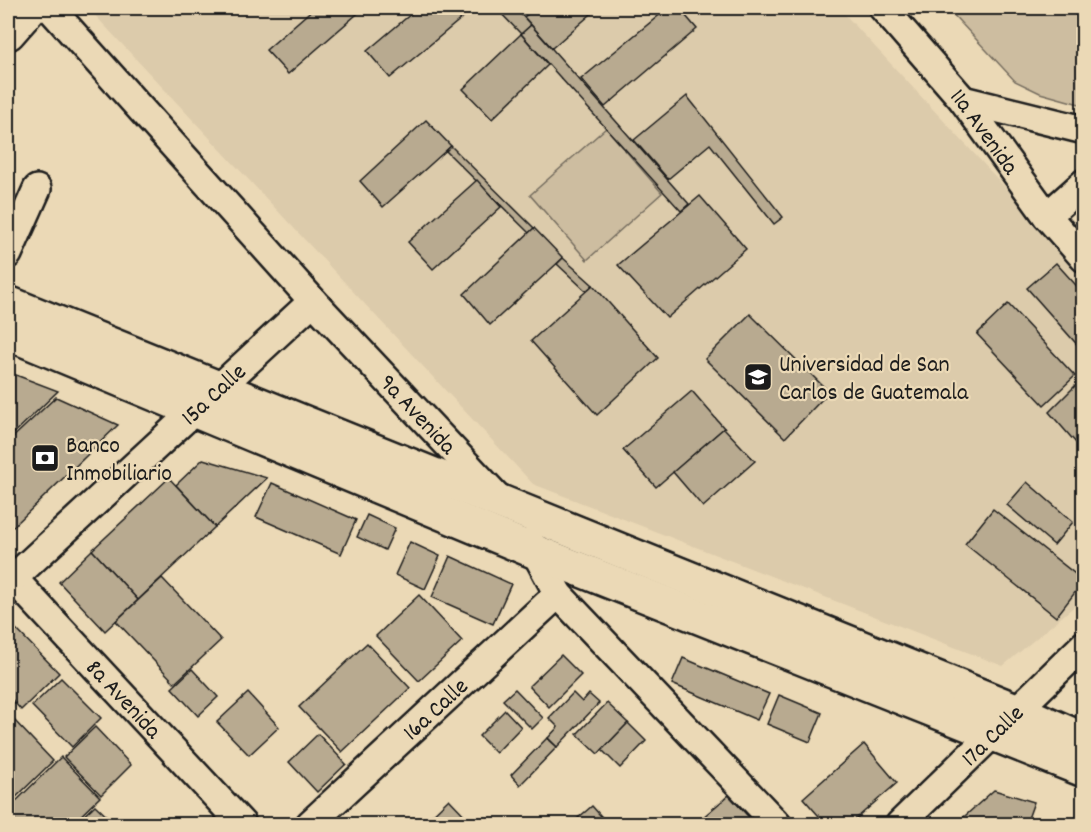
<svg xmlns="http://www.w3.org/2000/svg" width="1091" height="832" font-family="Dekko,sans-serif">
	<style>
		.built { fill: #dccbab }
		.green { fill: #cdbda0; stroke: #746c5e; stroke-width: 1.5 }
		.building { fill: #b8aa90; stroke: #1c1c1c; stroke-width: 1.5 }
		.lines { fill: none; stroke-linecap: round; stroke-linejoin: round }
		.minor-casing { stroke: #1c1c1c; stroke-width: 32 }
		.tertiary-casing { stroke: #1c1c1c; stroke-width: 38 }
		.secondary-casing { stroke: #1c1c1c; stroke-width: 38 }
		.minor { stroke: #ebd9b6; stroke-width: 27 }
		.tertiary { stroke: #ebd9b6; stroke-width: 33 }
		.secondary { stroke: #ebd9b6; stroke-width: 33 }
		.labels { text-anchor: middle; stroke-width: 4.5; stroke-linejoin: round; paint-order: stroke }
		.street-label { font-size: 24px; fill: #1c1c1c; stroke: #ebd9b6 }
		.poi-label { font-size: 24px; fill: #1c1c1c; stroke: #ebd9b6; text-anchor: start }
	</style>
	<rect width="100%" height="100%" fill="#ebd9b6"/>
	<filter id="ink" filterUnits="userSpaceOnUse"><feTurbulence type="fractalNoise" baseFrequency=".0167" numOctaves="2"/><feDisplacementMap in="SourceGraphic" scale="12" xChannelSelector="R" yChannelSelector="G"/><feConvolveMatrix kernelMatrix="1 2 1 2 8 2 1 2 1" color-interpolation-filters="sRGB"/></filter>
	<g filter="url(#ink)">
		<polygon class="built" points="95,8 839,8 1083,271 1083,599 1003,666 533,484 91,11"/>
		<g class="green">
			<polygon points="947,8 1083,8 1083,105 1040,93 1015,81"/>
			<polygon points="606,128 662,193 587,260 530,195"/>
		</g>
		<g class="building">
			<polygon points="314,8 364,8 288,74 266,50"/>
			<polygon points="418,8 474,8 390,78 367,51"/>
			<polygon points="496,8 515,8 531,25 521,34"/>
			<polygon points="535,8 598,8 552,48 524,17"/>
			<polygon points="668,8 679,8 697,29 605,107 581,79"/>
			<polygon points="531,25 689,204 681,211 521,34"/>
			<polygon points="521,34 548,65 492,119 463,89"/>
			<polygon points="687,96 783,217 774,224 710,144 668,179 634,140"/>
			<polygon points="426,120 451,146 383,207 360,181"/>
			<polygon points="451,146 534,228 529,233 446,151"/>
			<polygon points="477,180 501,207 433,269 408,242"/>
			<polygon points="700,196 746,249 667,318 618,265"/>
			<polygon points="534,228 563,258 490,325 464,294"/>
			<polygon points="563,258 593,285 586,291 557,264"/>
			<polygon points="1056,263 1084,294 1082,350 1027,288"/>
			<polygon points="593,285 658,358 597,415 531,341"/>
			<polygon points="1008,304 1075,376 1044,405 977,334"/>
			<polygon points="750,314 829,392 785,438 705,359"/>
			<polygon points="8,372 58,391 8,439"/>
			<polygon points="1078,383 1084,389 1084,452 1049,412"/>
			<polygon points="692,391 724,428 656,487 623,450"/>
			<polygon points="56,397 118,425 13,527 8,522 8,442"/>
			<polygon points="724,428 755,461 703,507 673,472"/>
			<polygon points="203,459 267,478 215,527 176,485"/>
			<polygon points="169,478 215,527 138,600 92,550"/>
			<polygon points="1027,482 1073,522 1054,545 1007,505"/>
			<polygon points="272,483 356,520 341,554 256,517"/>
			<polygon points="993,509 1084,581 1056,617 965,544"/>
			<polygon points="367,515 395,528 385,550 357,537"/>
			<polygon points="410,542 440,556 425,589 395,575"/>
			<polygon points="92,550 138,600 105,631 59,582"/>
			<polygon points="450,556 511,584 493,624 432,597"/>
			<polygon points="162,578 221,640 175,683 116,621"/>
			<polygon points="419,595 462,641 419,681 376,636"/>
			<polygon points="15,628 59,673 21,710 8,695 8,635"/>
			<polygon points="367,643 410,688 342,752 299,707"/>
			<polygon points="561,655 581,675 549,707 529,686"/>
			<polygon points="683,658 769,694 757,720 672,684"/>
			<polygon points="192,669 218,697 198,716 172,688"/>
			<polygon points="61,678 101,718 72,747 32,706"/>
			<polygon points="515,689 543,718 532,729 503,700"/>
			<polygon points="248,693 279,727 249,755 217,722"/>
			<polygon points="573,693 582,702 589,694 599,703 557,747 548,738 558,727 549,718"/>
			<polygon points="779,695 822,713 810,742 767,724"/>
			<polygon points="607,703 628,723 598,754 577,734"/>
			<polygon points="505,710 521,727 496,753 479,736"/>
			<polygon points="13,719 53,761 8,805 8,724"/>
			<polygon points="628,723 646,741 620,768 602,750"/>
			<polygon points="95,727 131,765 101,795 64,757"/>
			<polygon points="318,734 346,764 317,792 289,762"/>
			<polygon points="547,738 557,747 520,785 511,775"/>
			<polygon points="864,744 897,783 850,824 826,824 803,798"/>
			<polygon points="61,757 100,797 72,824 8,824 8,809"/>
			<polygon points="994,790 1034,802 1026,824 956,824"/>
			<polygon points="729,795 755,824 695,824"/>
			<polygon points="449,799 471,822 468,824 423,824"/>
			<polygon points="95,805 115,824 75,824"/>
			<polygon points="592,806 608,824 571,824"/>
		</g>
		<g class="lines">
			<g class="minor-casing">
				<g id="minor">
					<path id="s1" d="M50 8 313 301 501 501"/>
					<path id="s2" d="M883 8 963 100 1047 216 1084 258"/>
					<polyline points="963,100 1084,130"/>
					<polyline points="1047,216 1084,183"/>
					<polyline points="8,254 37,189"/>
					<polyline points="530,542 558,594 777,824"/>
					<path id="s3" d="M8 573 242 824"/>
					<path id="s4" d="M8 583 313 301"/>
					<path id="s5" d="M310 824 558 594"/>
					<path id="s6" d="M900 824 1084 645"/>
				</g>
			</g>
			<g class="tertiary-casing">
				<polyline id="tertiary" points="8,33 30,8"/>
			</g>
			<g class="secondary-casing">
				<g id="secondary">
					<polyline points="8,303 1018,711 1084,740"/>
					<polyline points="8,333 536,552 1084,770"/>
				</g>
			</g>
			<use href="#minor" class="minor"/>
			<use href="#tertiary" class="tertiary"/>
			<use href="#secondary" class="secondary"/>
		</g>
	</g>
	<defs>
		<g id="university-square" transform="scale(1.5)"><rect x="-9" y="-9" width="18" height="18" rx="4" fill="#1c1c1c" stroke="#ebd9b6"/><path d="M0-5L7-2L0 1L-7-2ZM-4 1L0 2.5L4 1V4Q0 6-4 4Z" fill="#fff"/></g>
		<g id="bank-square" transform="scale(1.5)"><rect x="-9" y="-9" width="18" height="18" rx="4" fill="#1c1c1c" stroke="#ebd9b6"/><path d="M-6-4H6V4H-6ZM0-2.3a2.3 2.3 0 1 0 0 4.6a2.3 2.3 0 1 0 0-4.6Z" fill="#fff"/></g>
	</defs>
	<g fill-rule="evenodd">
		<use href="#university-square" x="758" y="377"/>
		<use href="#bank-square" x="45" y="458"/>
	</g>
	<g class="labels">
		<g class="street-label">
			<text dy="8" stroke="none"><textPath href="#s2" startOffset="160">11a Avenida</textPath></text>
			<text dy="8" stroke="none"><textPath href="#s4" startOffset="279">15a Calle</textPath></text>
			<text dy="8" stroke="none"><textPath href="#s1" startOffset="548">9a Avenida</textPath></text>
			<text dy="8" stroke="none"><textPath href="#s3" startOffset="171">8a Avenida</textPath></text>
			<text dy="8" stroke="none"><textPath href="#s5" startOffset="170">16a Calle</textPath></text>
			<text dy="8" stroke="none"><textPath href="#s6" startOffset="128">17a Calle</textPath></text>
		</g>
		<g class="poi-label">
			<text x="779" y="371">Universidad de San<tspan x="779" dy="28">Carlos de Guatemala</tspan></text>
			<text x="66" y="452">Banco<tspan x="66" dy="28">Inmobiliario</tspan></text>
		</g>
	</g>
	<rect width="1091" height="832" fill="none" stroke="#ebd9b6" stroke-width="30"/>
	<rect x="15" y="15" width="1061" height="802" fill="none" stroke="#1c1c1c" stroke-width="2" filter="url(#ink)"/>
</svg>
